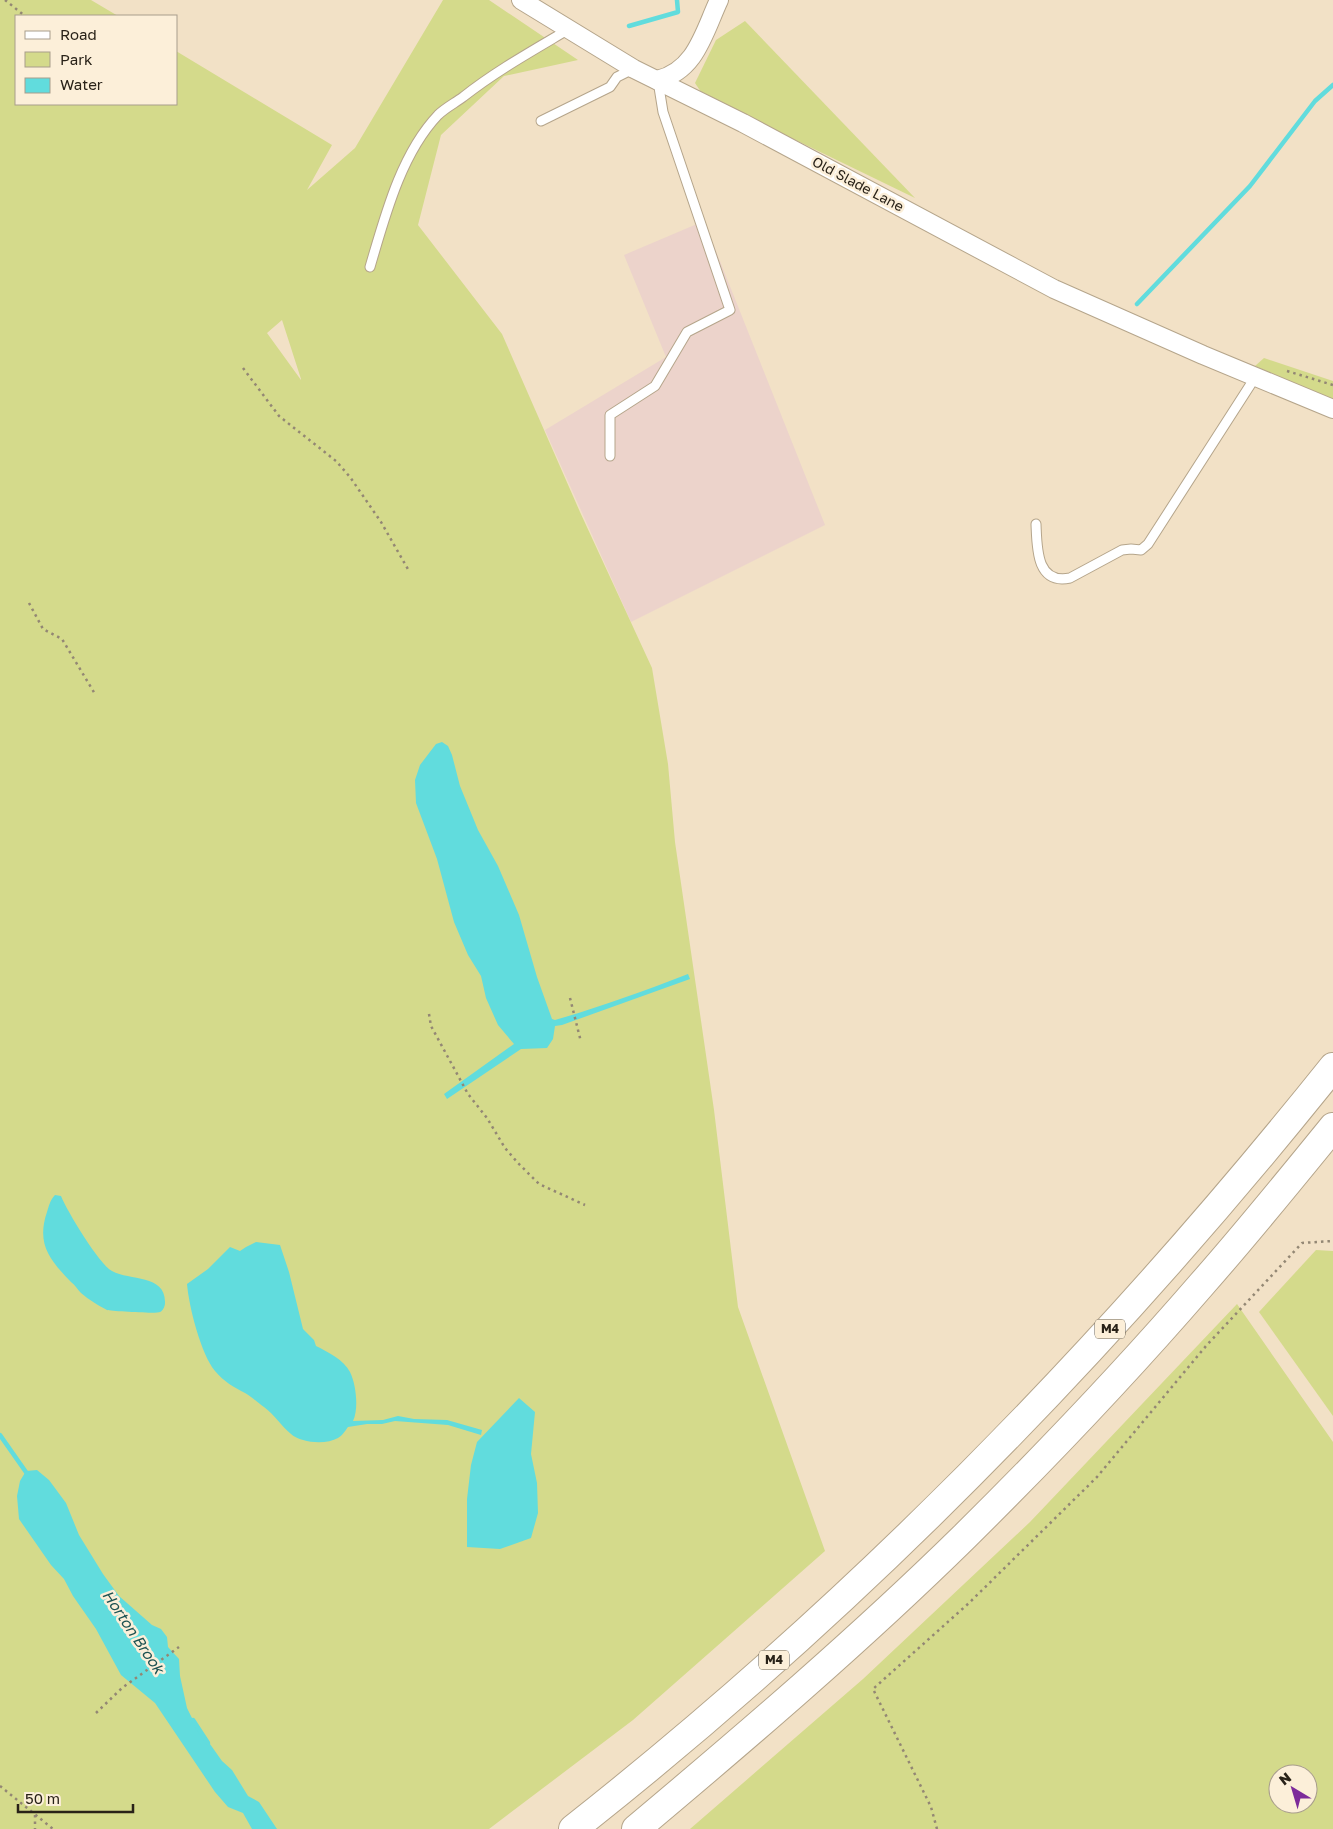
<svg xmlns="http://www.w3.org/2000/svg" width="1333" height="1829" font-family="'Golos Text',sans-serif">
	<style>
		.industrial { fill: #ecd3cb }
		.green { fill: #d4da8b; fill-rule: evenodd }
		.water { fill: #61dcdd }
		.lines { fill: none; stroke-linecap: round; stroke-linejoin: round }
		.stream { stroke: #61dcdd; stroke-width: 4.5 }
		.lane-casing { stroke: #b5a58b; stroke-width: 11 }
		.street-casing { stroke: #b5a58b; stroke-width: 20 }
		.highway-casing { stroke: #b5a58b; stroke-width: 30 }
		.path { stroke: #938774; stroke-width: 2.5; stroke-dasharray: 2.5 4; stroke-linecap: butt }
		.lane { stroke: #fff; stroke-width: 9 }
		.street { stroke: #fff; stroke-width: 18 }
		.highway { stroke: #fff; stroke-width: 28 }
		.labels { text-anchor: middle; stroke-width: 5; stroke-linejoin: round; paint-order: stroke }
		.shield { fill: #fcefd9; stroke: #686052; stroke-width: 1 }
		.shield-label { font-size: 12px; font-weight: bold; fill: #292218 }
		.street-label { font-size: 14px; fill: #292218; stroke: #fcefd9 }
		.water-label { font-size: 15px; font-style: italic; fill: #1c5252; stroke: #fcefd9 }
	</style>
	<rect width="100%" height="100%" fill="#f2e1c6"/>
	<polygon class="industrial" points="704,221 825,525 631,622 545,430 666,357 624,255"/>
	<g class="green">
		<path d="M0 0H91L118 16H16V104H176V51L332 145 307 190 355 148 443 0H489L578 60 504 76 441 135 418 225 502 334 580 512 652 668 668 764 675 842 714 1110 738 1307 825 1551 633 1720 489 1829H0ZM282 320 301 379V380L267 333Z"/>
		<polygon points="745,21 915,198 703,95 695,83 716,40"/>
		<polygon points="1264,358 1333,381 1333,400 1255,366"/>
		<polygon points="1316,1250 1333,1251 1333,1416 1259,1312"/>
		<path d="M1237 1304 1333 1442V1829H690L863 1679 1030 1522ZM1278 1774H1308V1804H1278Z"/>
	</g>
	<g class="water">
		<path d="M442 742 448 746 452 755 460 786 478 830 498 866 519 915 537 977 552 1019 555 1020C600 1007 644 991 688 974L690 979 562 1025 555 1026 553 1039 547 1048 521 1049 447 1099 444 1094 514 1044 498 1025 486 998 481 976 468 955 454 922 437 859 416 803 415 780 420 765 436 744Z"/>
		<path d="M55 1195 61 1196C67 1211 99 1264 112 1271 130 1281 166 1274 165 1303 165 1306 163 1311 160 1312 157 1314 111 1311 107 1310 99 1306 88 1299 81 1293 78 1290 75 1285 71 1282 50 1260 36 1244 47 1212 49 1206 50 1200 55 1195Z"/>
		<path d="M256 1242 280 1245 289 1272 303 1329 314 1340 316 1346C328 1352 344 1360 350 1372 356 1384 359 1409 353 1421L383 1420 398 1416 414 1419 447 1420 482 1430 481 1435 448 1425 395 1421 382 1424H367L348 1427C345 1431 342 1436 338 1438 326 1445 301 1443 291 1434 281 1426 275 1415 264 1407 258 1403 252 1397 245 1393 235 1388 223 1381 215 1371 201 1354 189 1307 187 1284L208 1269 230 1247 240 1251 246 1247Z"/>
		<polygon points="519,1398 535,1412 531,1454 537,1483 538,1513 531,1538 500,1549 467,1547 467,1499 471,1465 477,1442"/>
		<polygon points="37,1470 49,1480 66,1503 79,1535 103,1574 119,1596 152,1625 161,1629 167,1637 168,1647 179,1659 180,1676 187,1708 193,1720 222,1761 232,1770 248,1796 259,1802 277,1829 252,1829 243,1813 228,1807 215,1792 155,1703 121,1675 96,1629 73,1596 64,1579 51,1565 19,1519 17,1496 20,1481 26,1471"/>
	</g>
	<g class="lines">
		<g class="stream">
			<polyline points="629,26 678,12 677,0"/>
			<polyline points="1137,304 1250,186 1315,101 1333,85"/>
			<polyline points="0,1435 28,1475"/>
			<polyline points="193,1720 208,1743"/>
		</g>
		<g class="lane-casing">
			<g id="lane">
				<polyline points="541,121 610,87 617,77 633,69"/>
				<path d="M370 267C385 216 401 154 438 115 445 108 455 103 463 97 496 71 532 51 569 29"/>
				<polyline points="610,456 610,415 655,386 687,332 730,310 663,112 658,81"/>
				<path d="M1036 524C1037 547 1036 585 1070 578L1122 550 1131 549 1141 550 1148 544 1256 376"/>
			</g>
		</g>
		<g class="street-casing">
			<g id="street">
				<polyline points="521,0 634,69 743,123 1054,289 1203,355 1333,409"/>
				<path d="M657 80C696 71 704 32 719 0"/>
			</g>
		</g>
		<g class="highway-casing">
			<g id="highway">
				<path d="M573 1829C855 1607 1109 1347 1333 1067"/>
				<path d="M636 1829C748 1735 859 1640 963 1538 1046 1456 1126 1372 1202 1284 1247 1233 1290 1180 1333 1127"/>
			</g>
		</g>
		<g class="path">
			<polyline points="5,0 25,16"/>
			<polyline points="243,368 279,416 336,461 350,477 381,522 409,571"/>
			<polyline points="1287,371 1333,385"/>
			<polyline points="29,603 43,629 62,639 95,694"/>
			<polyline points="570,998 581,1042"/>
			<polyline points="429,1014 431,1026 468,1094 487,1118 505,1148 518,1163 539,1184 585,1205"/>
			<polyline points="96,1713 122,1688 179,1647"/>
			<polyline points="0,1786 53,1829"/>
			<polyline points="35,1815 35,1829"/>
			<polyline points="937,1829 931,1807 873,1689 969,1603 1097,1477 1206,1346 1302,1243 1333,1241"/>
		</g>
		<use href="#lane" class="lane"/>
		<use href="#street" class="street"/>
		<use href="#highway" class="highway"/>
	</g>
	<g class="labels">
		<g class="shield">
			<rect x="1095" y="1319.5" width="30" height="19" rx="4"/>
			<rect x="759" y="1650.5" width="30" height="19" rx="4"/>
		</g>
		<g class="shield-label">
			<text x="1110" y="1333">M4</text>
			<text x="774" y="1664">M4</text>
		</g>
		<g class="street-label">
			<text transform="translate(858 184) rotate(28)" y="5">Old Slade Lane</text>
		</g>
		<g class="water-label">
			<text transform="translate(133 1632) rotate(56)" y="5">Horton Brook</text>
		</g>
	</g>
	<rect x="15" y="15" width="162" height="90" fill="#fcefd9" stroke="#a89d8c"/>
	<rect x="25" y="31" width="25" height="8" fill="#ffffff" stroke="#a89d8c"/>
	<text x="60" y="40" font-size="15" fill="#292218">Road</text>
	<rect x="25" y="52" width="25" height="15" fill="#d4da8b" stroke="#a89d8c"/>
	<text x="60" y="65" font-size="15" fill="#292218">Park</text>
	<rect x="25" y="78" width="25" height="15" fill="#61dcdd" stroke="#a89d8c"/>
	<text x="60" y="90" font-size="15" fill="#292218">Water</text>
	<g transform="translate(1293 1789) rotate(322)"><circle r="24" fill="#fcefd9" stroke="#a89d8c"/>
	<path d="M0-4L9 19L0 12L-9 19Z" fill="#7d2b9a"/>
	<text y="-8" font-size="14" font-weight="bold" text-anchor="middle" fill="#292218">N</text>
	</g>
	<path d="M18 1804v8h115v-8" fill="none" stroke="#292218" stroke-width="2.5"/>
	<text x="25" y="1804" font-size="15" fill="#292218" stroke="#fcefd9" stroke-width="4" paint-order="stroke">50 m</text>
</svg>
